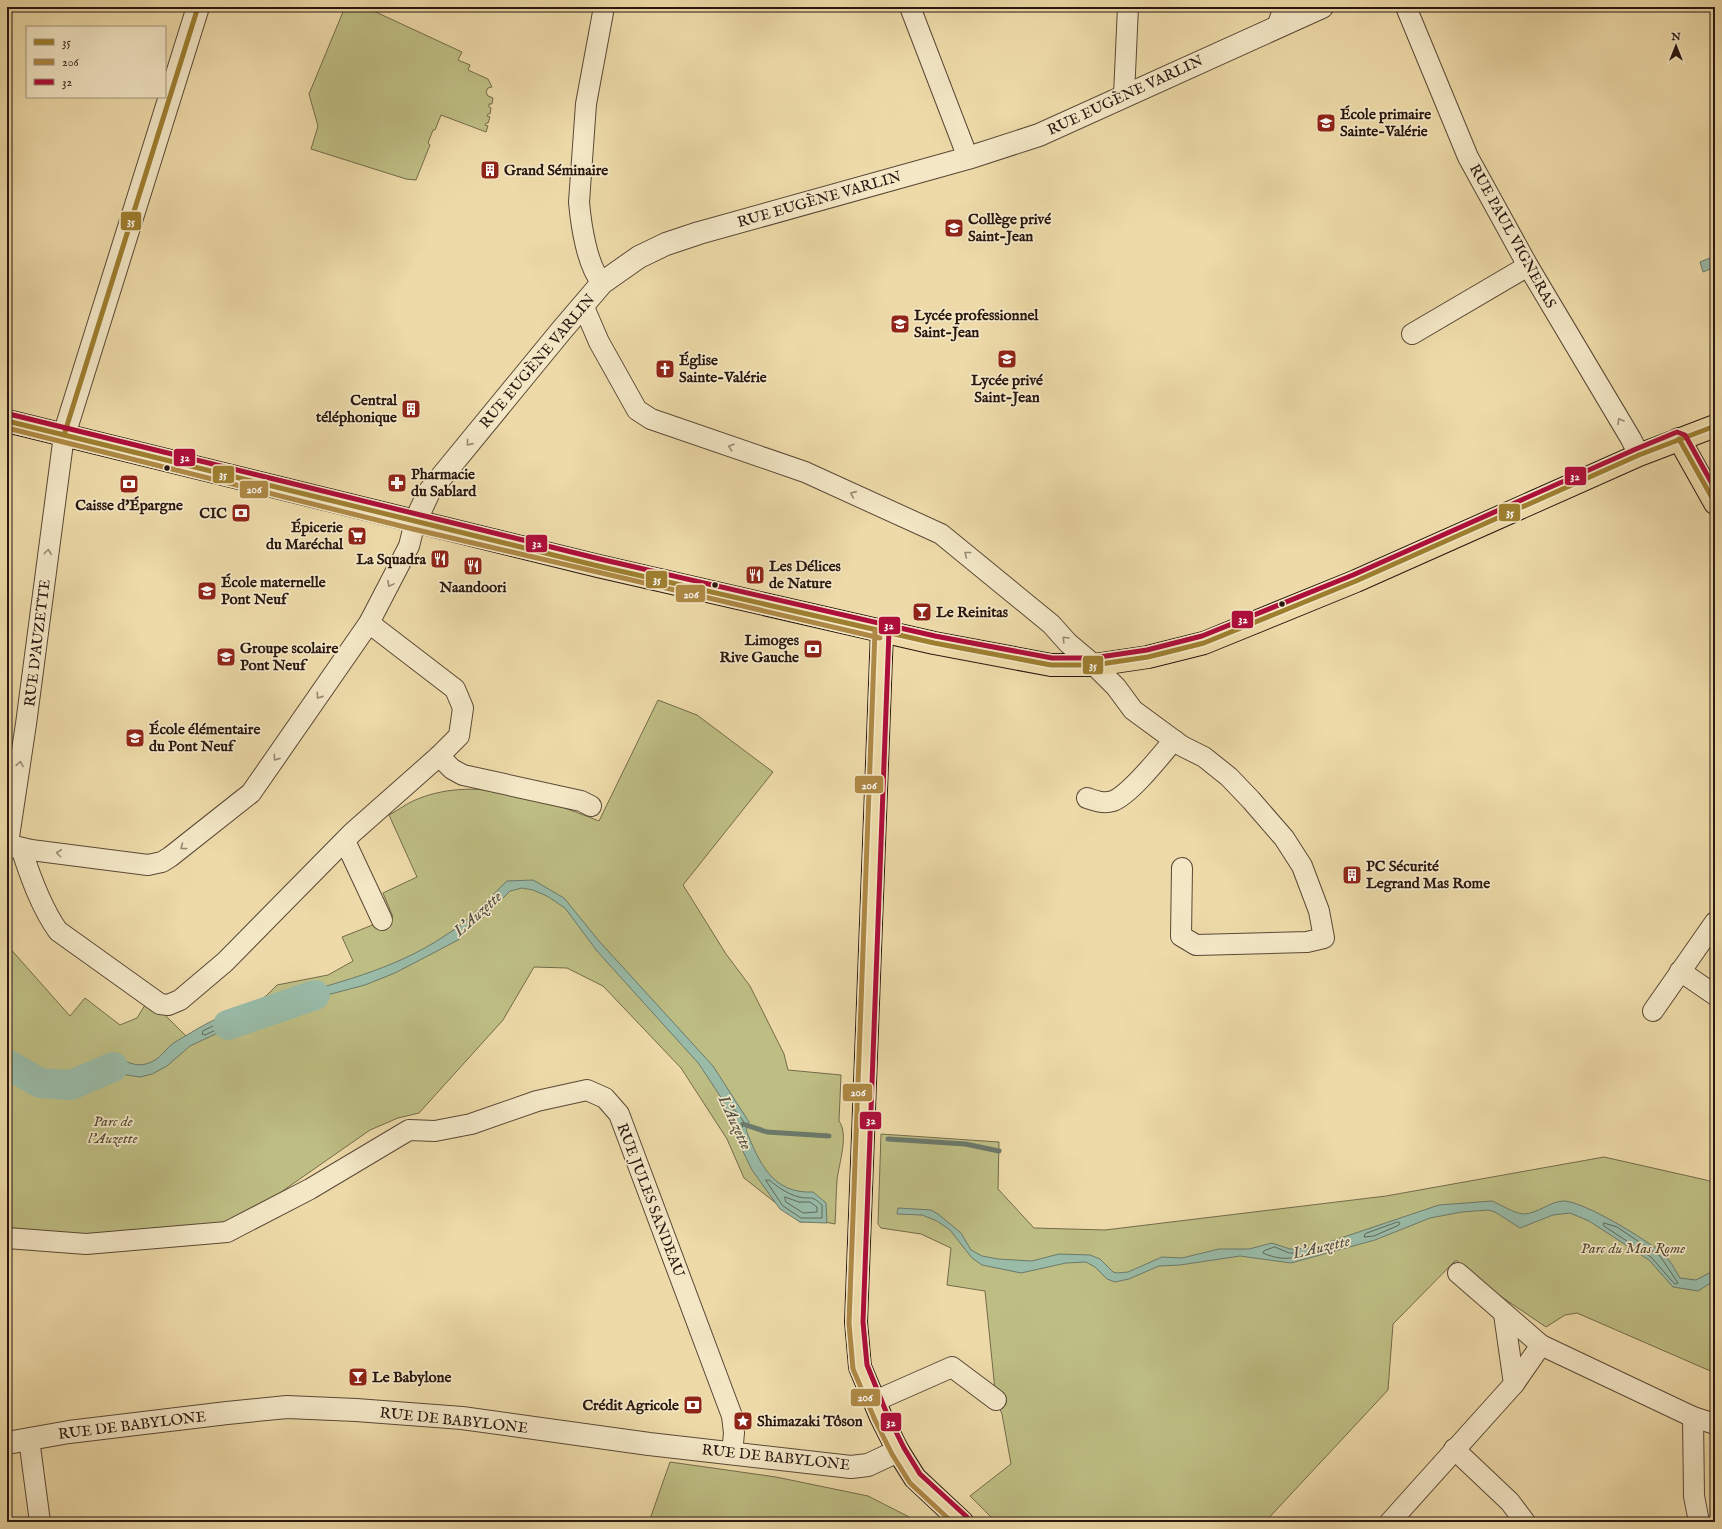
<svg xmlns="http://www.w3.org/2000/svg" width="1722" height="1529" font-family="'IM FELL English',serif">
	<style>
		.green { fill: #bebe84; stroke: #746a4a }
		.water { fill: #99bba8; stroke: #6c796b }
		.lines { fill: none; stroke-linecap: round; stroke-linejoin: round }
		.shore { stroke: #61695c; stroke-width: 1 }
		.stream { stroke: #6c796b; stroke-width: 5 }
		.river { stroke: #99bba8; stroke-width: 30 }
		.minor-casing { stroke: #5a4836; stroke-width: 22 }
		.tertiary-casing { stroke: #5a4836; stroke-width: 24 }
		.primary-casing { stroke: #291710; stroke-width: 24 }
		.minor { stroke: #f3e7c6; stroke-width: 20 }
		.tertiary { stroke: #f3e7c6; stroke-width: 22 }
		.primary { stroke: #eddaa8; stroke-width: 22 }
		.bus-1-casing { stroke: #f3e7c6; stroke-width: 8 }
		.bus-2-casing { stroke: #f3e7c6; stroke-width: 8 }
		.bus-3-casing { stroke: #f3e7c6; stroke-width: 8 }
		.bus-1 { stroke: #9e7f30; stroke-width: 5 }
		.bus-2 { stroke: #ae8845; stroke-width: 5 }
		.bus-3 { stroke: #ad0e3a; stroke-width: 5 }
		.oneway { stroke: #988974 }
		.bus-dot { fill: #291710; stroke: #f3e7c6; stroke-width: 1.5 }
		.labels { text-anchor: middle; stroke-width: 3.5; stroke-linejoin: round; paint-order: stroke }
		.street-label { font-size: 15px; fill: #291710; stroke: #f3e7c6 }
		.poi-label { font-size: 15px; font-weight: bold; fill: #291710; stroke: #f3e7c6; text-anchor: start }
		.park-label { font-size: 15px; font-style: italic; fill: #564933; stroke: #f3e7c6 }
		.water-label { font-size: 16px; font-style: italic; fill: #505045; stroke: #f3e7c6 }
		.line-badge { stroke: #f3e7c6; stroke-width: 1.5 }
		.badge-label { font-size: 11px; text-anchor: middle; font-weight: bold; fill: #fff }
	</style>
	<rect width="100%" height="100%" fill="#eddaa8"/>
	<filter id="stains"><feTurbulence type="fractalNoise" baseFrequency=".005" numOctaves="4"/><feColorMatrix values="0 0 0 0 .2 0 0 0 0 .09 0 0 0 0 .02 0 0 0 .5 -.17"/></filter>
	<radialGradient id="worn" r=".72"><stop offset=".6" stop-color="#630" stop-opacity="0"/><stop offset="1" stop-color="#630" stop-opacity=".3"/></radialGradient>
	<g class="green">
		<polygon points="345,7 365,7 462,52 458,60 470,65 468,70 488,79 492,87 488,88 486,92 488,96 493,98 492,104 489,104 489,107 491,108 490,114 488,114 487,116 490,117 488,123 486,123 485,125 488,126 486,132 441,115 435,130 433,130 428,143 430,145 416,180 406,179 311,149 318,126 309,94"/>
		<path d="M658 700 697 715 773 772 683 885 726 954 750 986 784 1054 788 1070 841 1075 839 1121C849 1135 839 1163 837 1180 836 1194 836 1209 835 1224L820 1221 800 1222 744 1178 727 1139 681 1068 603 986 567 968 534 967 503 1020 419 1113 398 1118 370 1130 271 1199 239 1219 208 1226 70 1237 17 1230 7 1225V945L70 1016 85 998 120 1025 137 1018 147 1002 165 1015 186 1036 223 1016 247 1009 266 996 277 985 328 975 353 961 342 937 393 917 383 893 417 877 389 815C397 811 404 805 413 801 472 774 543 799 599 821Z"/>
		<polygon points="881,1134 999,1142 998,1189 1034,1228 1105,1230 1386,1196 1604,1157 1706,1180 1715,1183 1715,1373 1577,1313 1565,1315 1546,1327 1484,1285 1456,1260 1393,1324 1388,1390 1265,1522 996,1522 970,1496 1011,1464 1002,1414 996,1400 985,1291 947,1285 951,1248 921,1234 881,1228 878,1224"/>
		<polygon points="670,1462 776,1477 868,1496 919,1522 649,1522"/>
	</g>
	<g class="water">
		<polygon points="1715,256 1715,267 1703,272 1700,262"/>
		<path d="M533 880 564 898 599 941 713 1066 749 1122 746 1130C759 1162 772 1194 813 1192L826 1203 827 1223 800 1222 780 1209 752 1170 739 1143 729 1114 722 1099 699 1064 597 951 565 908 547 896 533 890 522 888 510 891 490 911 458 940 395 973 365 985 327 995 280 1013 274 1002C335 982 391 972 446 935 469 921 487 900 507 881Z"/>
		<path d="M257 1001 270 1016 241 1022 190 1046 167 1066 152 1074 140 1077 114 1073 72 1090 79 1076 110 1059C123 1056 130 1068 146 1064 163 1059 164 1048 177 1041 192 1032 208 1022 223 1016 236 1011 245 1010 257 1001Z"/>
		<polygon points="7,1062 36,1075 64,1078 59,1091 40,1088 7,1072"/>
		<path d="M1492 1201C1501 1205 1514 1213 1523 1214 1538 1214 1550 1201 1564 1201 1585 1202 1645 1239 1662 1253 1670 1259 1675 1270 1680 1278L1696 1280 1715 1270V1280L1698 1291 1673 1287 1649 1260 1589 1221 1570 1213 1553 1215 1520 1228 1495 1212 1488 1210 1462 1212 1430 1218 1375 1240 1291 1263 1240 1256 1180 1265 1159 1266 1129 1279 1115 1282 1107 1279 1095 1267 1086 1262 1066 1263 1021 1273 982 1265 972 1258 950 1230 937 1221 922 1215 897 1214 898 1208 931 1210 938 1214 961 1233 971 1250 982 1256 998 1259 1032 1261 1059 1254 1090 1255 1100 1259 1113 1272 1117 1273 1128 1272 1162 1257 1182 1258 1219 1249H1249L1272 1243 1290 1249 1311 1248 1439 1205Z"/>
	</g>
	<g class="lines">
		<g class="shore">
			<polygon points="233,1017 235,1018 235,1021 205,1035 202,1034 203,1031"/>
			<polygon points="115,1062 126,1067 127,1069 113,1069 91,1078 89,1077 93,1072"/>
			<polygon points="38,1079 56,1082 57,1084 55,1087 36,1082"/>
			<polygon points="734,1109 744,1122 741,1131 738,1129 733,1111"/>
			<path d="M766 1180H769C778 1187 787 1194 799 1197 812 1200 810 1194 822 1205V1218H801L783 1206Z"/>
			<polygon points="785,1197 799,1202 810,1202 817,1207 817,1212 803,1213 786,1202"/>
			<polygon points="1398,1222 1400,1223 1399,1225 1374,1236 1364,1237 1365,1234"/>
			<polygon points="1604,1223 1617,1227 1660,1256 1678,1283 1675,1284 1672,1281 1651,1257 1604,1226"/>
			<path d="M1275 1247 1289 1253H1298L1299 1255C1289 1261 1274 1258 1263 1253L1264 1251Z"/>
		</g>
		<g class="stream">
			<polyline points="743,1124 767,1132 829,1136"/>
			<polyline points="888,1139 965,1144 999,1151"/>
		</g>
		<g class="river">
			<polyline points="228,1025 315,995"/>
			<polyline points="7,1064 40,1083 71,1085 113,1067"/>
		</g>
		<g class="minor-casing">
			<g id="minor">
				<polyline points="910,7 968,158"/>
				<polyline points="1406,7 1468,157 1528,266 1631,439 1639,455"/>
				<polyline points="1277,27 1284,7"/>
				<polyline points="1124,95 1128,7"/>
				<path d="M602 283C587 266 581 225 579 202L586 104 604 7"/>
				<polyline points="583,305 599,342 637,410 651,419 805,472 941,534 1051,624 1068,643 1094,665 1116,687 1133,710 1182,746 1204,757 1229,777 1251,800 1284,838 1302,866 1319,911 1324,938 1307,942 1196,945 1181,936 1182,868"/>
				<polyline points="1412,334 1528,266"/>
				<polyline points="439,756 452,769 463,775 581,801 591,806"/>
				<path d="M1087 798C1096 801 1103 804 1113 801 1131 794 1161 755 1174 740"/>
				<polyline points="345,841 382,920"/>
				<polyline points="10,845 31,850 148,865 162,862 170,857 251,793 369,623 409,546 415,522"/>
				<path d="M21 848C30 876 41 907 58 931L160 1004 168 1005 180 1000 225 962 352 833 439 756 459 736 463 708 455 689 369 623"/>
				<polyline points="7,850 26,724 64,435"/>
				<polyline points="1680,971 1715,995"/>
				<polyline points="1653,1011 1715,922"/>
				<polyline points="7,1238 86,1244 227,1232 310,1189 409,1130 435,1131 471,1124 537,1101 587,1090 605,1098 619,1114 732,1416 734,1433 732,1453"/>
				<polyline points="1458,1273 1541,1345 1693,1417 1715,1424"/>
				<polyline points="1504,1314 1514,1384"/>
				<polyline points="875,1401 952,1367 996,1400"/>
				<polyline points="1693,1417 1694,1496 1699,1522"/>
				<polyline points="29,1439 40,1522"/>
				<polyline points="1454,1449 1510,1502 1525,1522"/>
				<polyline points="1390,1522 1514,1384 1541,1345"/>
			</g>
		</g>
		<g class="tertiary-casing">
			<g id="tertiary">
				<polyline points="64,435 198,7"/>
				<polyline points="415,522 429,492 561,331 602,283 639,257 666,244 699,233 968,158 1039,135 1322,7"/>
				<polyline points="7,1443 69,1432 227,1413 287,1407 356,1410 462,1418 649,1444 851,1467 868,1465 898,1451"/>
			</g>
		</g>
		<g class="primary-casing">
			<g id="primary">
				<polyline points="7,421 598,566 934,643 1051,665 1094,665 1148,657 1204,643 1356,581 1639,455 1715,426"/>
				<polyline points="1679,439 1715,503"/>
				<polyline points="882,631 856,1322 860,1367 881,1417 898,1451 915,1478 962,1522"/>
			</g>
		</g>
		<use href="#minor" class="minor"/>
		<use href="#tertiary" class="tertiary"/>
		<use href="#primary" class="primary"/>
		<g class="bus-1-casing">
			<g id="bus-1">
				<polyline points="7,421 598,566 934,643 1051,665 1094,665 1148,657 1204,643 1356,581 1639,455 1715,426"/>
				<polyline points="64,435 198,7"/>
				<polyline points="1679,439 1715,503"/>
			</g>
		</g>
		<g class="bus-2-casing">
			<g id="bus-2">
				<polyline points="7,428 413,529 880,638"/>
				<polyline points="875,631 849,1323 853,1369 875,1420 892,1454 910,1483 952,1522"/>
			</g>
		</g>
		<g class="bus-3-casing">
			<g id="bus-3">
				<polyline points="9,414 600,559 935,636 1052,658 1093,658 1147,650 1202,636 1353,575 1636,449 1677,432 1685,435 1715,489"/>
				<polyline points="889,631 863,1322 867,1365 887,1414 904,1448 920,1474 967,1517"/>
			</g>
		</g>
		<use href="#bus-1" class="bus-1"/>
		<use href="#bus-2" class="bus-2"/>
		<use href="#bus-3" class="bus-3"/>
	</g>
	<defs><path id="oneway-chevron" d="M-2-3.5L2.5 0L-2 3.5" fill="none" stroke-width="1.6" stroke-linecap="round" stroke-linejoin="round"/></defs>
	<g class="oneway">
		<use href="#oneway-chevron" transform="translate(1620 421) rotate(-121)"/>
		<use href="#oneway-chevron" transform="translate(469 443) rotate(129)"/>
		<use href="#oneway-chevron" transform="translate(731 447) rotate(-161)"/>
		<use href="#oneway-chevron" transform="translate(853 494) rotate(-156)"/>
		<use href="#oneway-chevron" transform="translate(48 552) rotate(-83)"/>
		<use href="#oneway-chevron" transform="translate(967 554) rotate(-141)"/>
		<use href="#oneway-chevron" transform="translate(390 584) rotate(118)"/>
		<use href="#oneway-chevron" transform="translate(1065 639) rotate(-133)"/>
		<use href="#oneway-chevron" transform="translate(319 696) rotate(125)"/>
		<use href="#oneway-chevron" transform="translate(276 758) rotate(125)"/>
		<use href="#oneway-chevron" transform="translate(20 764) rotate(-81)"/>
		<use href="#oneway-chevron" transform="translate(183 847) rotate(143)"/>
		<use href="#oneway-chevron" transform="translate(59 853) rotate(-173)"/>
	</g>
	<defs>
		<g id="school-square" transform="scale(1)"><rect x="-9" y="-9" width="18" height="18" rx="4" fill="#8f2418" stroke="#f3e7c6"/><path d="M0-5L7-2L0 1L-7-2ZM-4 1L0 2.5L4 1V4Q0 6-4 4Z" fill="#fff"/></g>
		<g id="building-square" transform="scale(1)"><rect x="-9" y="-9" width="18" height="18" rx="4" fill="#8f2418" stroke="#f3e7c6"/><path d="M-4-6H4V6H1V3H-1V6H-4ZM-2.5-4.3h1.7v1.8h-1.7ZM.8-4.3h1.7v1.8H.8ZM-2.5-1h1.7V.8h-1.7ZM.8-1h1.7V.8H.8Z" fill="#fff"/></g>
		<g id="church-square" transform="scale(1)"><rect x="-9" y="-9" width="18" height="18" rx="4" fill="#8f2418" stroke="#f3e7c6"/><path d="M-1.2-6h2.4v3.5h3.3v2.4h-3.3V6h-2.4V-.1h-3.3v-2.4h3.3Z" fill="#fff"/></g>
		<g id="pharmacy-square" transform="scale(1)"><rect x="-9" y="-9" width="18" height="18" rx="4" fill="#8f2418" stroke="#f3e7c6"/><path d="M-2-6h4v4h4v4h-4v4h-4v-4h-4v-4h4Z" fill="#fff"/></g>
		<g id="bank-square" transform="scale(1)"><rect x="-9" y="-9" width="18" height="18" rx="4" fill="#8f2418" stroke="#f3e7c6"/><path d="M-6-4H6V4H-6ZM0-2.3a2.3 2.3 0 1 0 0 4.6a2.3 2.3 0 1 0 0-4.6Z" fill="#fff"/></g>
		<g id="supermarket-square" transform="scale(1)"><rect x="-9" y="-9" width="18" height="18" rx="4" fill="#8f2418" stroke="#f3e7c6"/><path d="M-6-5.5h2.5l.6 2H6L4.5 2H-2.5L-4.4-4H-6ZM-1.5 3.2a1.3 1.3 0 1 0 .1 0ZM3 3.2a1.3 1.3 0 1 0 .1 0Z" fill="#fff"/></g>
		<g id="restaurant-square" transform="scale(1)"><rect x="-9" y="-9" width="18" height="18" rx="4" fill="#8f2418" stroke="#f3e7c6"/><path d="M-5-6h1v4h1v-4h1v4h1v-4h1v5L-1.5 .5V6h-2V.5L-5-1ZM5-6V6H3V1.5H1.5Q1.5-4 5-6Z" fill="#fff"/></g>
		<g id="bar-square" transform="scale(1)"><rect x="-9" y="-9" width="18" height="18" rx="4" fill="#8f2418" stroke="#f3e7c6"/><path d="M-6-5H6L.8 .8V4.5H3.5V6h-7V4.5H-.8V.8Z" fill="#fff"/></g>
		<g id="sight-square" transform="scale(1)"><rect x="-9" y="-9" width="18" height="18" rx="4" fill="#8f2418" stroke="#f3e7c6"/><path d="M0-6L1.8-2.2L6-1.7L2.9 1.2L3.7 5.4L0 3.3L-3.7 5.4L-2.9 1.2L-6-1.7L-1.8-2.2Z" fill="#fff"/></g>
	</defs>
	<g fill-rule="evenodd">
		<use href="#school-square" x="1326" y="123"/>
		<use href="#building-square" x="490" y="170"/>
		<use href="#school-square" x="954" y="228"/>
		<use href="#school-square" x="900" y="324"/>
		<use href="#school-square" x="1007" y="359"/>
		<use href="#church-square" x="665" y="369"/>
		<use href="#building-square" x="411" y="409"/>
		<use href="#pharmacy-square" x="397" y="483"/>
		<use href="#bank-square" x="129" y="484"/>
		<use href="#bank-square" x="241" y="513"/>
		<use href="#supermarket-square" x="357" y="536"/>
		<use href="#restaurant-square" x="440" y="559"/>
		<use href="#restaurant-square" x="473" y="566"/>
		<use href="#restaurant-square" x="755" y="575"/>
		<use href="#school-square" x="207" y="591"/>
		<use href="#bar-square" x="922" y="612"/>
		<use href="#bank-square" x="813" y="649"/>
		<use href="#school-square" x="226" y="657"/>
		<use href="#school-square" x="135" y="738"/>
		<use href="#building-square" x="1352" y="875"/>
		<use href="#bar-square" x="358" y="1377"/>
		<use href="#bank-square" x="693" y="1405"/>
		<use href="#sight-square" x="743" y="1421"/>
	</g>
	<g class="bus-dot">
		<circle cx="167" cy="468" r="3.5"/>
		<circle cx="715" cy="585" r="3.5"/>
		<circle cx="1282" cy="604" r="3.5"/>
	</g>
	<g class="labels">
		<g class="street-label">
			<text transform="translate(1125 95) rotate(-25)" y="5">RUE EUGÈNE VARLIN</text>
			<text transform="translate(819 199) rotate(-16)" y="5">RUE EUGÈNE VARLIN</text>
			<text transform="translate(1513 236) rotate(61)" y="5">RUE PAUL VIGNERAS</text>
			<text transform="translate(537 361) rotate(-50)" y="5">RUE EUGÈNE VARLIN</text>
			<text transform="translate(37 643) rotate(-83)" y="5">RUE D'AUZETTE</text>
			<text transform="translate(651 1200) rotate(69)" y="5">RUE JULES SANDEAU</text>
			<text transform="translate(454 1420) rotate(6)" y="5">RUE DE BABYLONE</text>
			<text transform="translate(132 1425) rotate(-7)" y="5">RUE DE BABYLONE</text>
			<text transform="translate(776 1457) rotate(6)" y="5">RUE DE BABYLONE</text>
		</g>
		<g class="poi-label">
			<text x="1340" y="119">École primaire<tspan x="1340" dy="17">Sainte-Valérie</tspan></text>
			<text x="504" y="175">Grand Séminaire</text>
			<text x="968" y="224">Collège privé<tspan x="968" dy="17">Saint-Jean</tspan></text>
			<text x="914" y="320">Lycée professionnel<tspan x="914" dy="17">Saint-Jean</tspan></text>
			<text x="679" y="365">Église<tspan x="679" dy="17">Sainte-Valérie</tspan></text>
			<text x="1007" y="385" text-anchor="middle">Lycée privé<tspan x="1007" dy="17">Saint-Jean</tspan></text>
			<text x="397" y="405" text-anchor="end">Central<tspan x="397" dy="17">téléphonique</tspan></text>
			<text x="411" y="479">Pharmacie<tspan x="411" dy="17">du Sablard</tspan></text>
			<text x="129" y="510" text-anchor="middle">Caisse d'Épargne</text>
			<text x="227" y="518" text-anchor="end">CIC</text>
			<text x="343" y="532" text-anchor="end">Épicerie<tspan x="343" dy="17">du Maréchal</tspan></text>
			<text x="426" y="564" text-anchor="end">La Squadra</text>
			<text x="769" y="571">Les Délices<tspan x="769" dy="17">de Nature</tspan></text>
			<text x="221" y="587">École maternelle<tspan x="221" dy="17">Pont Neuf</tspan></text>
			<text x="473" y="592" text-anchor="middle">Naandoori</text>
			<text x="936" y="617">Le Reinitas</text>
			<text x="799" y="645" text-anchor="end">Limoges<tspan x="799" dy="17">Rive Gauche</tspan></text>
			<text x="240" y="653">Groupe scolaire<tspan x="240" dy="17">Pont Neuf</tspan></text>
			<text x="149" y="734">École élémentaire<tspan x="149" dy="17">du Pont Neuf</tspan></text>
			<text x="1366" y="871">PC Sécurité<tspan x="1366" dy="17">Legrand Mas Rome</tspan></text>
			<text x="372" y="1382">Le Babylone</text>
			<text x="679" y="1410" text-anchor="end">Crédit Agricole</text>
			<text x="757" y="1426">Shimazaki Tôson</text>
		</g>
		<g class="park-label">
			<text x="113" y="1126">Parc de<tspan x="113" dy="17">l'Auzette</tspan></text>
			<text x="1633" y="1253">Parc du Mas Rome</text>
		</g>
		<g class="water-label">
			<text transform="translate(477 913) rotate(-42)" y="6">L'Auzette</text>
			<text transform="translate(736 1122) rotate(65)" y="6">L'Auzette</text>
			<text transform="translate(1321 1246) rotate(-13)" y="6">L'Auzette</text>
		</g>
	</g>
	<g class="line-badge">
		<rect x="120" y="211" width="22" height="20" rx="4" fill="#9e7f30"/>
		<rect x="173" y="448" width="23" height="19" rx="4" fill="#ad0e3a"/>
		<rect x="212" y="465" width="23" height="19" rx="4" fill="#9e7f30"/>
		<rect x="1564" y="466" width="23" height="20" rx="4" fill="#ad0e3a"/>
		<rect x="239" y="480" width="30" height="19" rx="4" fill="#ae8845"/>
		<rect x="1498" y="503" width="23" height="19" rx="4" fill="#9e7f30"/>
		<rect x="525" y="534" width="23" height="19" rx="4" fill="#ad0e3a"/>
		<rect x="645" y="570" width="23" height="19" rx="4" fill="#9e7f30"/>
		<rect x="675" y="584" width="31" height="19" rx="4" fill="#ae8845"/>
		<rect x="1231" y="610" width="23" height="19" rx="4" fill="#ad0e3a"/>
		<rect x="878" y="616" width="23" height="19" rx="4" fill="#ad0e3a"/>
		<rect x="1082" y="655" width="22" height="20" rx="4" fill="#9e7f30"/>
		<rect x="854" y="775" width="30" height="19" rx="4" fill="#ae8845"/>
		<rect x="842" y="1083" width="31" height="19" rx="4" fill="#ae8845"/>
		<rect x="859" y="1111" width="23" height="19" rx="4" fill="#ad0e3a"/>
		<rect x="850" y="1388" width="31" height="19" rx="4" fill="#ae8845"/>
		<rect x="880" y="1412" width="22" height="20" rx="4" fill="#ad0e3a"/>
	</g>
	<g class="badge-label">
		<text x="131" y="225">35</text>
		<text x="185" y="461">32</text>
		<text x="223" y="478">35</text>
		<text x="1575" y="480">32</text>
		<text x="254" y="493">206</text>
		<text x="1510" y="516">35</text>
		<text x="537" y="547">32</text>
		<text x="657" y="583">35</text>
		<text x="691" y="598">206</text>
		<text x="1243" y="623">32</text>
		<text x="889" y="629">32</text>
		<text x="1093" y="669">35</text>
		<text x="869" y="789">206</text>
		<text x="858" y="1096">206</text>
		<text x="871" y="1124">32</text>
		<text x="865" y="1401">206</text>
		<text x="891" y="1426">32</text>
	</g>
	<rect width="1722" height="1529" fill="none" stroke="#eddaa8" stroke-width="24"/>
	<rect x="8" y="8" width="1706" height="1513" fill="none" stroke="#291710" stroke-width="2"/>
	<rect x="12" y="12" width="1698" height="1505" fill="none" stroke="#291710"/>
	<rect x="26" y="26" width="140" height="72" fill="#f3e7c6" stroke="#a2947d"/>
	<rect x="34" y="39" width="20" height="6" fill="#9e7f30" stroke="#a2947d"/>
	<text x="62" y="46" font-size="12" fill="#291710">35</text>
	<rect x="34" y="59" width="20" height="6" fill="#ae8845" stroke="#a2947d"/>
	<text x="62" y="66" font-size="12" fill="#291710">206</text>
	<rect x="34" y="79" width="20" height="6" fill="#ad0e3a" stroke="#a2947d"/>
	<text x="62" y="86" font-size="12" fill="#291710">32</text>
	<g transform="translate(1676 46)" stroke="#f3e7c6" stroke-width="3" paint-order="stroke">
	<path d="M0-3L7 15L0 10L-7 15Z" fill="#291710"/>
	<text y="-6" font-size="11" font-weight="bold" text-anchor="middle" fill="#291710">N</text>
	</g>
	<rect width="100%" height="100%" filter="url(#stains)"/>
	<rect width="100%" height="100%" fill="url(#worn)"/>
</svg>
